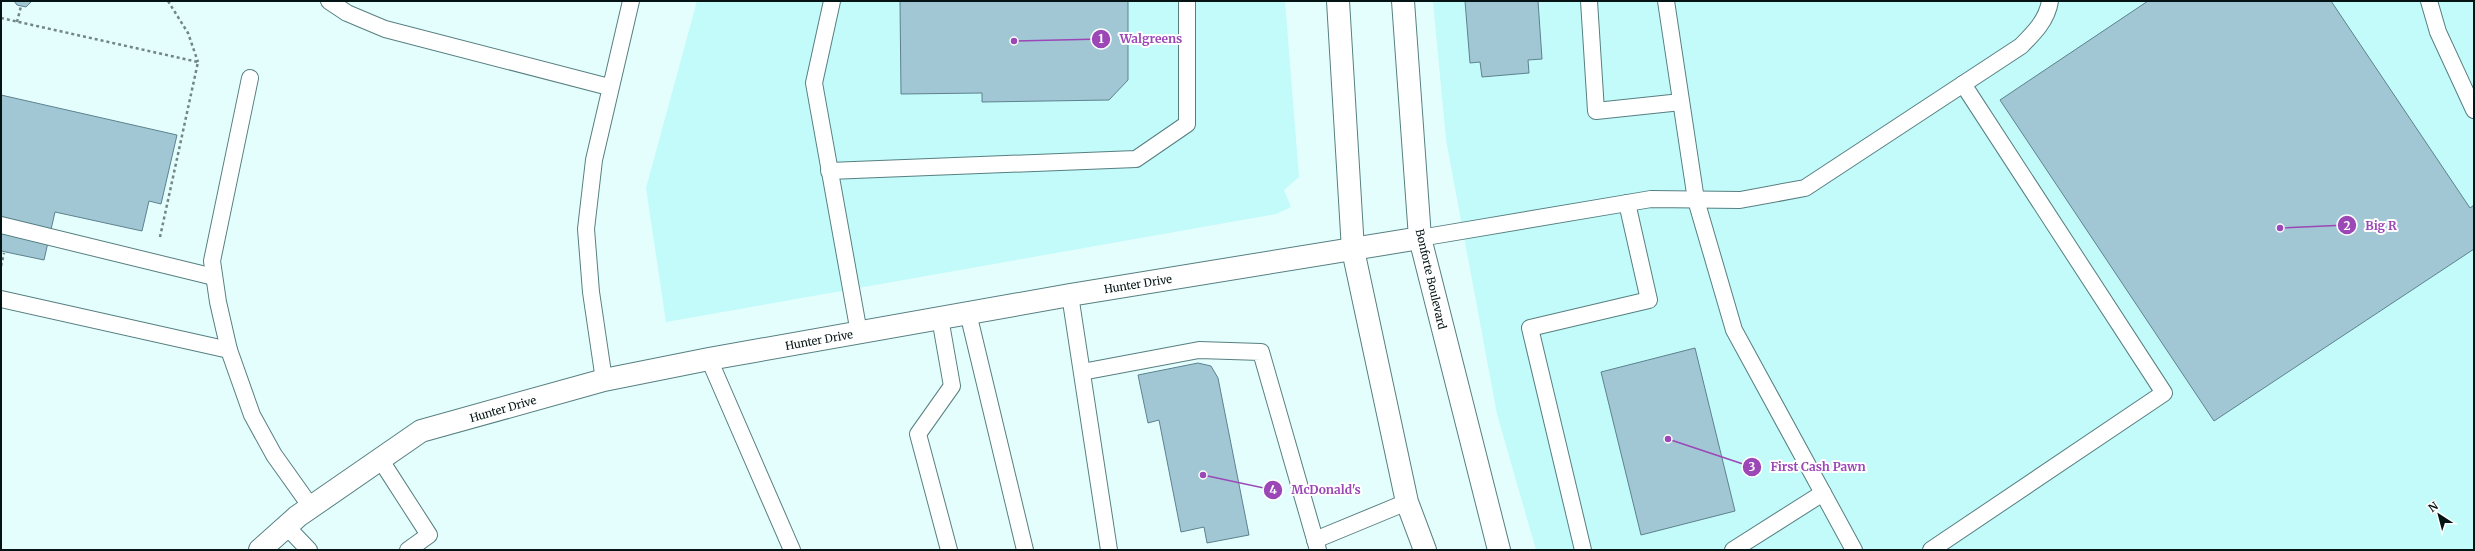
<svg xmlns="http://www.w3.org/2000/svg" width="2475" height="551" font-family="Merriweather,serif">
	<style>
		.built { fill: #c3fafa }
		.building { fill: #a1c7d5; stroke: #5d828e }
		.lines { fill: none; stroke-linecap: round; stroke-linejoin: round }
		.lane-casing { stroke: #577f80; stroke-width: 18 }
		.street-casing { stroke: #577f80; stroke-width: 24 }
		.secondary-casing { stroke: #577f80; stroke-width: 24 }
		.path { stroke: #728686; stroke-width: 2.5; stroke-dasharray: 3 3; stroke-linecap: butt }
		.lane { stroke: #fff; stroke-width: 16 }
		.street { stroke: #fff; stroke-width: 22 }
		.secondary { stroke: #fff; stroke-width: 22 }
		.labels { text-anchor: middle; stroke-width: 4; stroke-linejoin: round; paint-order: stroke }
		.street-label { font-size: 11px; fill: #041313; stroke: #fff }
		.leader { fill: none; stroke: #9b47b5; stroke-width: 1.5 }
		.callout-dot { fill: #9b47b5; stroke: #fff; stroke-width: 1.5 }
		.mark-label { font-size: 12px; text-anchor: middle; font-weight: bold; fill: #fff }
		.callout-label { font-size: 12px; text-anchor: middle; font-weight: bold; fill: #9b47b5; stroke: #fff; stroke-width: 4; stroke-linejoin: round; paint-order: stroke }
	</style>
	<rect width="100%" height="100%" fill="#e4fefe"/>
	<g class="built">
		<polygon points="697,1 1285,1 1299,177 1284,190 1291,207 1276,214 666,322 646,188"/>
		<polygon points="1433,1 2474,1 2474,550 1536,550 1497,414 1446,140"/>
	</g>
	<g class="building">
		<polygon points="14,1 32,1 26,7 17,5"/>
		<polygon points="900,1 1128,1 1128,80 1109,100 982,102 982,93 901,94"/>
		<polygon points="1465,1 1538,1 1542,59 1528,60 1529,73 1482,77 1480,62 1470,63"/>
		<polygon points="2148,1 2331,1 2470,208 2474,205 2474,249 2214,421 2000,100"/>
		<polygon points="1,95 177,135 161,204 149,201 142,231 55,212 44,260 1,251"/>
		<polygon points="1695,348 1735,511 1641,535 1601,372"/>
		<polygon points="1198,363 1211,366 1218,378 1249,535 1207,543 1204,527 1181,532 1159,420 1148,423 1138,375"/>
	</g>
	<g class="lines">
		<g class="lane-casing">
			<g id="lane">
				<polyline points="329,1 347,13 385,29 609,87"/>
				<polyline points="832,1 814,83 859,333"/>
				<polyline points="1589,1 1596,111 1681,102"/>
				<polyline points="1666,1 1696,200 1734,330 1854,550"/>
				<polyline points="2429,1 2438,32 2474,110"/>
				<polyline points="250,78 212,261 218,302 229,350 252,415 274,455 311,507"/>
				<polyline points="829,171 1136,159 1187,124 1187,1"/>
				<polyline points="1,225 214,277"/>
				<path d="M1420 238 1651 199 1740 200 1805 188 2021 46C2034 33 2047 20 2050 1"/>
				<polyline points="1070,295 1109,550"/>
				<polyline points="1,299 229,350"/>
				<polyline points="968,313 1025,550"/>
				<polyline points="940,318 952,386 918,434 949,550"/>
				<polyline points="709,359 792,550"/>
				<polyline points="1082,372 1199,350 1261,352 1318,550"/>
				<polyline points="604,380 591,292 586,229 594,160 631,1"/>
				<polyline points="380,459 429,535 408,550"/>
				<polyline points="286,526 309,550"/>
				<polyline points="1315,540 1407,502"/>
				<polyline points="1583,550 1530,328 1649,300 1627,203"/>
				<polyline points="1733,550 1823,493"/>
				<polyline points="1931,550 2164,393 1963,84"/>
			</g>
		</g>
		<g class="street-casing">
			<polyline id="street" points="260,550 298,516 421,431 604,380 709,359 1070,295 1420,238"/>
		</g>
		<g class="secondary-casing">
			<g id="secondary">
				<polyline points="1338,1 1353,250 1407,502 1425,550"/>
				<polyline points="1403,1 1420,238 1499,550"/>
			</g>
		</g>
		<g class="path">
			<polyline points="168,1 188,33 198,62"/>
			<polyline points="1,18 198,62 160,237"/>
			<polyline points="17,22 21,6"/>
			<polyline points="1,266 4,253"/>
		</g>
		<use href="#lane" class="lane"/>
		<use href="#street" class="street"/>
		<use href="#secondary" class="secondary"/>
	</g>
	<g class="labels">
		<g class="street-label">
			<text transform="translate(1431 279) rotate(77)" y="4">Bonforte Boulevard</text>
			<text transform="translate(1138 284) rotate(-9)" y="4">Hunter Drive</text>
			<text transform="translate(819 340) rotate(-10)" y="4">Hunter Drive</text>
			<text transform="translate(503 409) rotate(-16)" y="4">Hunter Drive</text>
		</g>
	</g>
	<path class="leader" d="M1014 41L1101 39M2280 228L2347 225M1668 439L1752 467M1203 475L1273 490"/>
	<g class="callout-dot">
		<circle cx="1014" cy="41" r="4"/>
		<circle cx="2280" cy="228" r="4"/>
		<circle cx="1668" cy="439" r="4"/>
		<circle cx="1203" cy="475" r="4"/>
		<circle cx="1101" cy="39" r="10"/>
		<circle cx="2347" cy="225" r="10"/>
		<circle cx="1752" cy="467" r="10"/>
		<circle cx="1273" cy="490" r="10"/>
	</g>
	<g class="mark-label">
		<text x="1101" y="43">1</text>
		<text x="2347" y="230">2</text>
		<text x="1752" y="471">3</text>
		<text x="1273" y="494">4</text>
	</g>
	<g class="callout-label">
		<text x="1151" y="43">Walgreens</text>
		<text x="2381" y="230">Big R</text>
		<text x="1818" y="471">First Cash Pawn</text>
		<text x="1326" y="494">McDonald's</text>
	</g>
	<rect width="2475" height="551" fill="none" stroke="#041313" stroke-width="4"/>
	<g transform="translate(2439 515) rotate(324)" stroke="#ffffff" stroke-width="3" paint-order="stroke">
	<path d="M0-3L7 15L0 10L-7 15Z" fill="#041313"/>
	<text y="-6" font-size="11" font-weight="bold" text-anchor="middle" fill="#041313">N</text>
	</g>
</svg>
